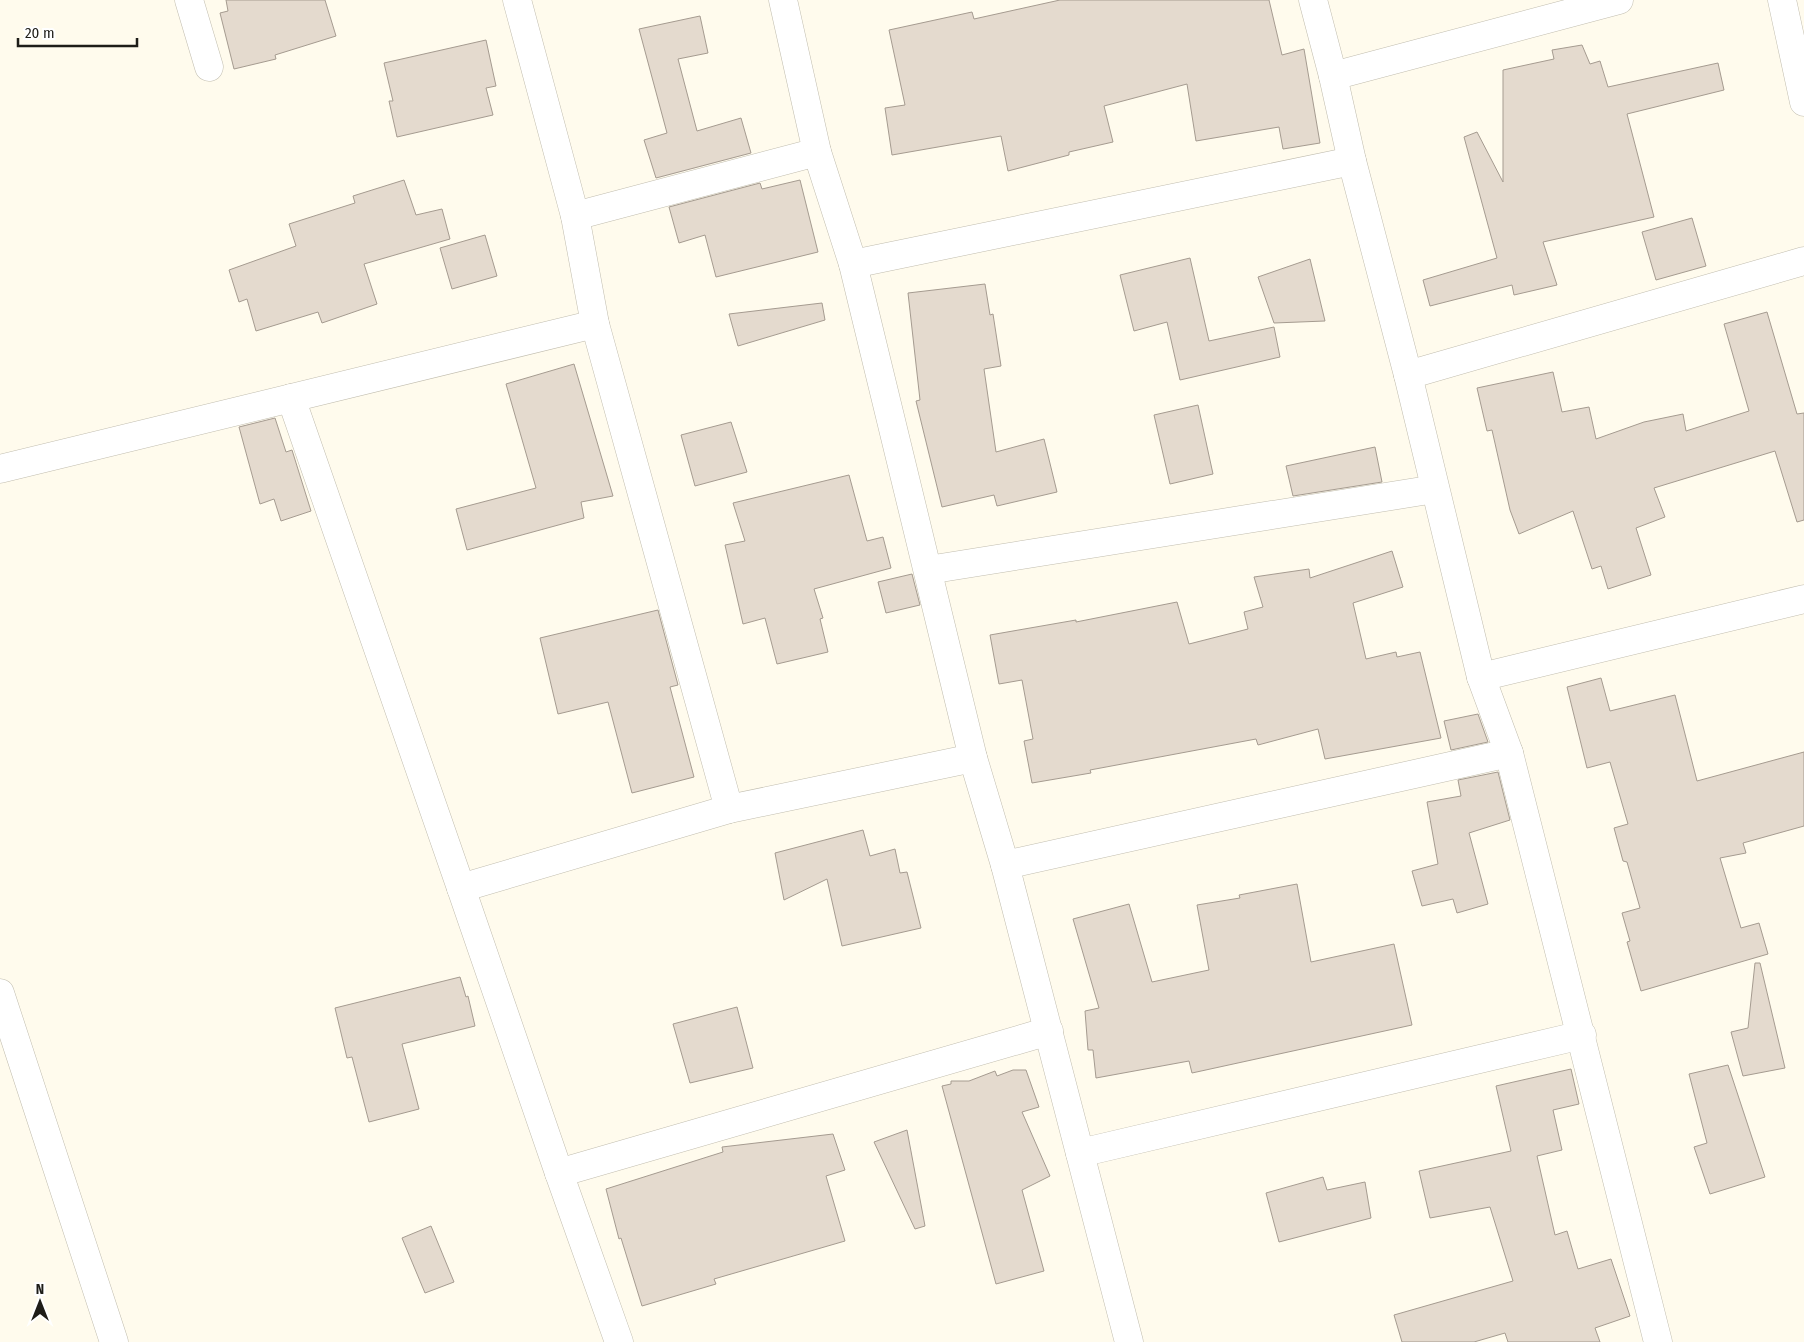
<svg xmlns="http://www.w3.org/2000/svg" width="1804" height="1342" font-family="'Fira Sans Condensed',sans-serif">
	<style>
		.building { fill: #e4dace; stroke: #a59b90 }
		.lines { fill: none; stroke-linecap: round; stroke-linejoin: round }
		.minor-casing { stroke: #c1bdaf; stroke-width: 29 }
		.minor { stroke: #fff; stroke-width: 28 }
	</style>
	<rect width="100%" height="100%" fill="#fffbed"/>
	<g class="building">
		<polygon points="226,0 325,0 336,36 275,55 276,59 234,69 220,13 228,11"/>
		<polygon points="1060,0 1269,0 1282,55 1304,49 1320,143 1283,149 1279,127 1196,141 1187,84 1104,106 1113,142 1069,152 1069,155 1008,171 1001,136 892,155 885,108 905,105 889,30 972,12 974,19"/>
		<polygon points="700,16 708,53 678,59 697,131 741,118 751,153 656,178 644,140 667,133 639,29"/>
		<polygon points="486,40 496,86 486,88 493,115 397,137 389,101 393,101 384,63"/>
		<polygon points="1582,45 1590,64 1600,61 1608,87 1718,63 1724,90 1627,114 1654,217 1543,242 1557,285 1514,295 1512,285 1430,306 1423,280 1497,258 1464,137 1477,132 1503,182 1503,70 1554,59 1552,50"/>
		<polygon points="404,180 416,215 442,209 450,239 364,264 377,304 322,323 318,312 256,331 247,299 239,302 229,270 296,246 289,224 355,203 353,196"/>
		<polygon points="800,180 818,252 716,277 705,235 679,243 669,207 760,183 762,189"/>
		<polygon points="1692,218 1706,266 1656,280 1642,232"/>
		<polygon points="485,235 497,276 452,289 440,248"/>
		<polygon points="1190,258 1209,341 1274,327 1280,357 1180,380 1167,322 1134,331 1120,275"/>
		<polygon points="1310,259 1325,321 1274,323 1258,277"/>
		<polygon points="985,284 990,315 993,314 1001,366 984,369 996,452 1044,439 1057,492 997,506 994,495 942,507 916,401 920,400 908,293"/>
		<polygon points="822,303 825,320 738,346 729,314"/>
		<polygon points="1767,312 1797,414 1804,413 1804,520 1797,522 1775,451 1654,488 1665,517 1636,528 1651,575 1608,589 1601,566 1592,569 1573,511 1519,534 1510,510 1492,430 1487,431 1477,388 1553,372 1562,412 1589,407 1596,439 1644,422 1683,414 1686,431 1749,411 1724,324"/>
		<polygon points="574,364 613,496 581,502 584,518 467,550 456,509 536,488 506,384"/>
		<polygon points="1198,405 1213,474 1170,484 1154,415"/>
		<polygon points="275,418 286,452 292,450 311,511 281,521 274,499 260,504 239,427"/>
		<polygon points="731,422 747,472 695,486 681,435"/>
		<polygon points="1375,447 1382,482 1293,496 1286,466"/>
		<polygon points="849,475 867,541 883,537 891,568 814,589 823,618 820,619 828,652 777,664 765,618 743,624 725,545 745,541 733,503"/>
		<polygon points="1392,551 1403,587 1353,603 1366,659 1396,652 1397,657 1420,652 1441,738 1325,759 1318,729 1258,745 1256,739 1090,770 1091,773 1032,783 1024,741 1033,739 1022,680 999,684 990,635 1076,620 1076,622 1177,602 1189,644 1248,629 1244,612 1263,607 1254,577 1309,569 1310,578"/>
		<polygon points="912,574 920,605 886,613 878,582"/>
		<polygon points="658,610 678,685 670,687 694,777 632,793 608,702 558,714 540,638"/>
		<polygon points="1601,678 1610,711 1675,695 1697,781 1804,752 1804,826 1743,843 1746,853 1720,858 1741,928 1759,923 1768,954 1641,991 1627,942 1630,941 1622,913 1640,908 1627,862 1623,861 1614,828 1628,824 1610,762 1587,768 1567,687"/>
		<polygon points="1478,714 1488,742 1451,750 1444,721"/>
		<polygon points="1498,772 1510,820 1469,833 1488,904 1457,913 1453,899 1422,906 1412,871 1438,864 1427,802 1461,796 1458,780"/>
		<polygon points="863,830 870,856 895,849 900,873 907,872 921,928 842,946 827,879 784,900 775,853"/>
		<polygon points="1297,884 1311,962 1394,944 1412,1025 1192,1073 1189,1061 1096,1078 1093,1050 1088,1050 1085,1011 1099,1008 1073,919 1129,904 1152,982 1209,970 1197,905 1240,898 1239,895"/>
		<polygon points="1755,963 1760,963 1785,1068 1743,1076 1731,1032 1748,1028"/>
		<polygon points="460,977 466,997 468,996 475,1026 402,1044 419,1109 369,1122 352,1057 347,1058 335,1008"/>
		<polygon points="737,1007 753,1068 690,1083 673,1024"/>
		<polygon points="1728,1065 1765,1177 1710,1194 1694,1147 1707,1143 1689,1074"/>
		<polygon points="1571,1069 1579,1104 1553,1110 1562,1150 1537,1156 1555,1235 1567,1231 1578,1269 1611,1259 1630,1316 1595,1328 1600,1342 1508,1342 1505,1333 1474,1342 1402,1342 1394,1315 1513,1281 1490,1207 1430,1218 1419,1171 1511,1151 1496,1086"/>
		<polygon points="1013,1070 1026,1070 1039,1107 1022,1112 1050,1176 1022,1190 1044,1271 996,1284 942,1086 951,1084 951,1081 969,1081 995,1071 997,1076"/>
		<polygon points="907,1130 925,1226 915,1229 874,1142"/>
		<polygon points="833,1134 845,1170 826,1176 845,1241 714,1279 716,1284 642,1306 621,1238 619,1239 606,1189 723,1152 722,1147"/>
		<polygon points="1323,1177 1327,1190 1365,1182 1371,1218 1279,1242 1266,1193"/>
		<polygon points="431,1226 454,1282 425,1293 402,1238"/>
	</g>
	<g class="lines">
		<g class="minor-casing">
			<g id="minor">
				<polyline points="189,0 209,67"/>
				<polyline points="517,0 575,216 595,324 729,809"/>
				<polyline points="783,0 817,152 853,264 973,758 1005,865 1129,1342"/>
				<polyline points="1313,0 1333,76 1352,161 1408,375 1481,677 1509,753 1658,1342"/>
				<polyline points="1782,0 1804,102"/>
				<polyline points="1333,76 1619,0"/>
				<polyline points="575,216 817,152"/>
				<polyline points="853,264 1352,161"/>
				<polyline points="1408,375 1804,261"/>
				<polyline points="291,398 461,888 559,1173 619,1342"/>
				<polyline points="0,469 595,324"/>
				<polyline points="928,570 1435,489"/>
				<polyline points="1481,677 1804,599"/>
				<polyline points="1005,865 1509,753"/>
				<polyline points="461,888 729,809 973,758"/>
				<polyline points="0,993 114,1342"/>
				<polyline points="1080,1153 1582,1035"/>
				<polyline points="559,1173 1049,1031"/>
			</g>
		</g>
		<use href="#minor" class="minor"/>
	</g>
	<g transform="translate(40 1302)" stroke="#ffffff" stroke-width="4" paint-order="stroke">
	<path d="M0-4L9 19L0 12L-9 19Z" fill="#1e1d18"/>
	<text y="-8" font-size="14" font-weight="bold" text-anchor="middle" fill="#1e1d18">N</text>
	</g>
	<path d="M18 38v8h119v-8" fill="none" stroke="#1e1d18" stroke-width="2.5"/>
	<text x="25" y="38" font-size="15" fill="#1e1d18" stroke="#ffffff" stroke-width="4" paint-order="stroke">20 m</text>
</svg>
